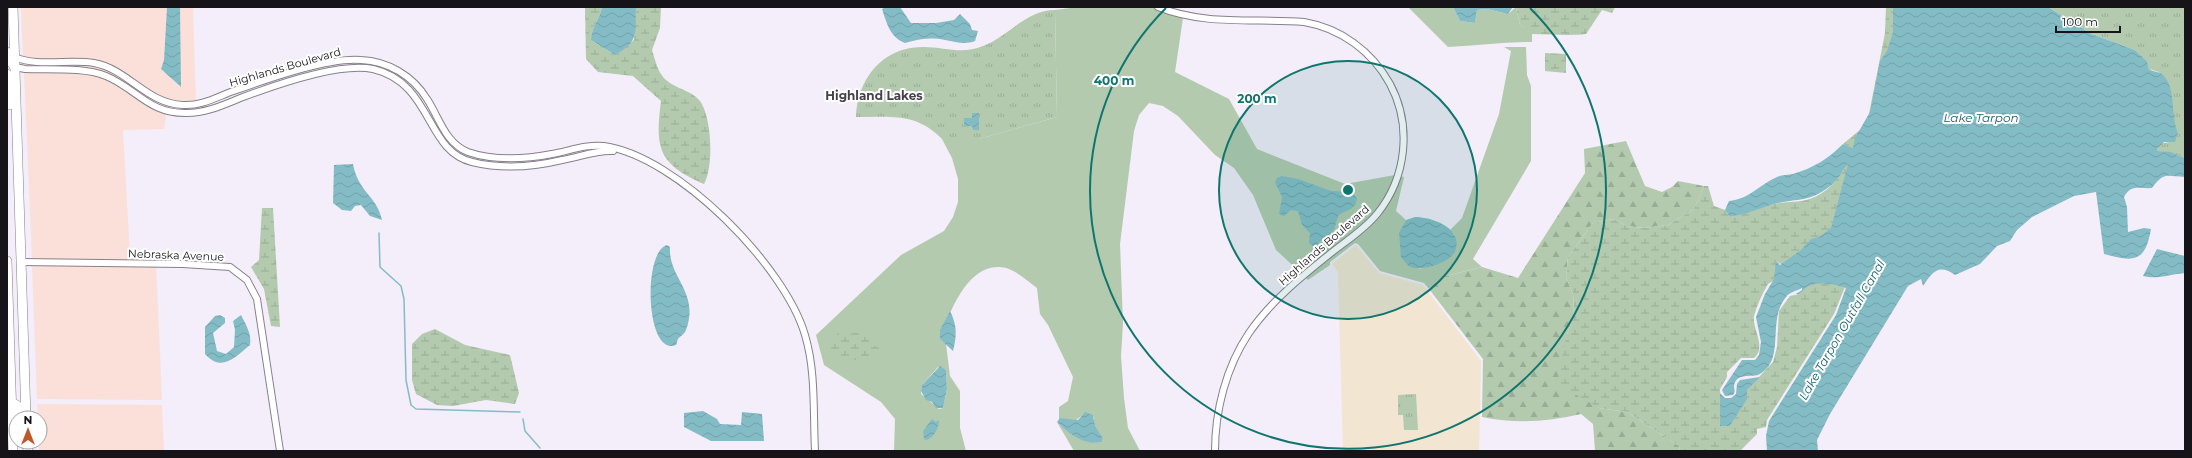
<svg xmlns="http://www.w3.org/2000/svg" width="2192" height="458" font-family="Montserrat,sans-serif">
	<style>
		.commercial { fill: #fae0d9 }
		.education { fill: #f2e5d1 }
		.grass { fill: #b3caaf; fill-rule: evenodd }
		.forest { fill: url(#forest-firs) }
		.wetland { fill: url(#wetland-marsh) }
		.park { fill: url(#park-tufts) }
		.water { fill: url(#water-waves) }
		.lines { fill: none; stroke-linecap: round; stroke-linejoin: round }
		.stream { stroke: #84bcc6; stroke-width: 1.5 }
		.minor-casing { stroke: #86808b; stroke-width: 8 }
		.highway-casing { stroke: #86808b; stroke-width: 10 }
		.minor { stroke: #fff; stroke-width: 6 }
		.highway { stroke: #fff; stroke-width: 9 }
		.ring { fill: none; stroke: #0f766e; stroke-width: 2 }
		.labels { text-anchor: middle; stroke-width: 4; stroke-linejoin: round; paint-order: stroke }
		.street-label { font-size: 11px; fill: #161418; stroke: #fff }
		.neighbourhood-label { font-size: 12px; font-weight: bold; fill: #46414b; stroke: #fff }
		.water-label { font-size: 12px; font-style: italic; fill: #15616c; stroke: #fff }
		.centre { fill: #0f766e; stroke: #fff; stroke-width: 2 }
		.ring-label { font-size: 12px; text-anchor: middle; font-weight: bold; fill: #0f766e; stroke: #fff; stroke-width: 4; stroke-linejoin: round; paint-order: stroke }
	</style>
	<defs>
		<pattern id="forest-firs" width="22" height="20" patternUnits="userSpaceOnUse"><rect width="22" height="20" fill="#b3caaf"/><path d="M5 1l3.5 6h-7zM16 11l3.5 6h-7z" fill="#99ad96"/></pattern>
		<pattern id="wetland-marsh" width="20" height="14" patternUnits="userSpaceOnUse"><rect width="20" height="14" fill="#b3caaf"/><path d="M1 5h8M5 5V1M11 12h8M15 12V8" fill="none" stroke="#99ad96"/></pattern>
		<pattern id="park-tufts" width="24" height="20" patternUnits="userSpaceOnUse"><rect width="24" height="20" fill="#b3caaf"/><path d="M3 7l-1-3M5 7V3M7 7l1-3M15 17l-1-3M17 17v-4M19 17l1-3" fill="none" stroke="#99ad96"/></pattern>
		<pattern id="water-waves" width="16" height="10" patternUnits="userSpaceOnUse"><rect width="16" height="10" fill="#84bcc6"/><path d="M0 5q4-4 8 0t8 0" fill="none" stroke="#71a1a9"/></pattern>
	</defs>
	<rect width="100%" height="100%" fill="#f4edfa"/>
	<g class="commercial">
		<polygon points="21,7 167,7 164,60 161,69 180,87 180,8 178,7 193,7 196,102 172,101 149,91 119,70 83,59 23,58"/>
		<polygon points="24,63 93,65 108,70 127,80 154,100 176,107 160,108 115,77 24,66"/>
		<polygon points="24,72 83,73 106,78 152,109 166,114 164,129 123,130 130,258 155,259 155,261 32,260"/>
		<polygon points="32,265 156,266 162,400 37,399"/>
		<polygon points="37,404 162,405 164,451 39,451 40,418 38,418"/>
	</g>
	<polygon class="education" points="1356,245 1379,273 1423,285 1481,361 1479,451 1343,451 1338,272 1332,264"/>
	<g class="grass">
		<path d="M1078 7H1151L1183 18 1175 72 1229 99 1257 149 1345 184 1395 175 1388 191 1375 213 1355 231 1302 274 1276 250 1253 195 1234 168 1215 155 1178 116 1163 106 1149 103 1139 115 1134 131 1120 244 1123 323 1121 356 1124 398 1128 428 1140 451H1074L1057 422C1070 435 1083 444 1102 442L1103 438 1094 426V417L1084 414 1076 420 1059 419V407L1068 401 1073 377 1048 325 1040 314 1037 288C1026 280 1013 267 999 267 966 266 949 314 940 339L946 344 950 376 960 391V428L966 451H894L895 419 881 402 824 365 816 335 901 255 944 231 953 217 958 202V179L952 158 942 139H979L1057 117 1055 10ZM938 367 946 370 947 389 943 408 939 409 921 394 922 385Z"/>
		<path d="M1408 7H1453L1460 21 1475 23 1477 10 1487 9 1508 14 1516 7 1520 25 1532 34V42C1504 42 1476 46 1448 47Z"/>
		<polygon points="1504,47 1526,47 1527,75 1531,86 1531,161 1473,259 1482,267 1442,277 1429,289 1424,283 1380,271 1358,244 1355,243 1330,262 1330,265 1308,280 1305,277 1365,229 1399,176 1404,177 1396,211 1406,220 1399,232 1419,269 1428,267 1455,235 1450,230 1462,218 1499,114 1511,51"/>
	</g>
	<path class="forest" d="M1626 141 1645 186 1662 192 1672 187 1678 181 1704 186 1694 209 1668 225 1644 228 1627 226 1613 219 1593 223 1568 257 1566 277 1573 294 1574 315 1567 334 1599 408 1627 412 1679 446 1680 451H1595L1593 424 1581 414C1548 422 1516 424 1482 417L1483 359 1429 289 1442 277 1482 267 1518 278 1585 173 1584 149Z"/>
	<g class="wetland">
		<path d="M585 7H602C600 19 591 27 591 40L615 55 634 40 636 7H661L660 28 652 50C655 59 658 74 666 80 676 89 691 90 700 101 712 118 714 167 704 184 658 164 655 148 661 101L633 76 598 72 586 59Z"/>
		<path d="M1516 7H1615L1612 13 1602 10 1586 34C1569 36 1549 34 1531 34L1520 25Z"/>
		<path d="M1886 7H1896L1898 25 1839 223 1785 267 1776 261 1777 283 1773 281 1768 284C1762 294 1757 305 1754 316 1752 329 1767 347 1754 358H1741L1727 372V377L1720 389V426H1730L1746 399 1747 390 1773 362 1777 347 1779 311 1790 296 1799 294 1809 283 1831 282 1845 287 1834 314 1767 420 1766 427 1757 429V434L1740 451H1680L1679 446 1627 412 1599 408 1562 387 1557 378 1567 334 1574 315 1573 294 1566 277 1568 257 1593 223 1613 219 1627 226 1644 228 1668 225 1694 209 1704 186H1708L1714 206 1725 210 1730 217C1746 214 1759 208 1774 204 1783 202 1793 202 1802 201 1830 196 1844 172 1855 149L1843 144 1867 124 1885 33Z"/>
		<polygon points="1545,53 1566,54 1566,73 1545,71"/>
		<polygon points="262,208 273,208 280,327 271,326 264,289 251,267 259,260"/>
		<polygon points="435,329 465,345 510,355 519,393 515,404 486,400 453,406 437,405 416,394 412,380 412,344 422,334"/>
		<path d="M840 331 865 334 874 346 879 347 880 355C865 367 850 358 832 353L830 342Z"/>
	</g>
	<g class="park">
		<polygon points="2048,7 2185,7 2185,158 2175,154 2158,151 2157,149 2160,144 2169,142 2178,132 2173,123 2172,101 2159,72 2149,69 2147,61 2135,50 2092,34"/>
		<path d="M1055 10 1057 117 979 139H942C916 112 891 117 856 117 857 79 883 46 924 47 945 47 962 55 983 46 1009 36 1026 10 1055 10Z"/>
		<polygon points="1416,394 1418,430 1404,430 1403,415 1398,415 1398,395"/>
	</g>
	<g class="water">
		<polygon points="167,7 180,7 181,87 161,69 164,60"/>
		<path d="M602 7H636C635 33 640 41 615 55L591 40C591 27 600 19 602 7Z"/>
		<path d="M886 7H900L911 23H936L954 20 960 14 970 24 972 30 978 31 975 41C964 45 957 42 945 40 931 37 918 39 905 43 890 37 887 24 882 9Z"/>
		<polygon points="1453,7 1513,7 1508,14 1487,9 1477,10 1475,23 1460,21"/>
		<path d="M1893 7H2048L2092 34 2135 50 2147 61 2149 69C2153 72 2159 71 2163 75 2177 89 2170 116 2178 132L2175 142H2164L2157 149 2158 151 2171 152 2185 158V177C2166 176 2164 172 2152 188 2140 189 2131 184 2124 197L2127 207 2128 232 2144 228 2151 229C2145 263 2134 262 2104 254L2096 192 2074 196 2032 217 2017 230 2010 241 1997 246 1980 264 1955 275C1939 263 1932 272 1923 286L1921 279 1908 286 1830 414 1817 440 1818 451H1767L1766 436 1769 421 1836 315 1846 288C1835 284 1820 281 1808 286 1805 288 1802 292 1799 294H1796L1802 290V288C1797 291 1789 292 1786 297 1766 321 1787 361 1758 375 1750 377 1736 373 1734 386 1734 390 1736 391 1733 395L1725 396 1722 390 1742 360H1755L1759 355 1761 342 1756 317 1765 294 1774 279 1776 261 1780 265 1801 250 1811 239 1819 237 1831 228 1848 164C1842 171 1838 181 1829 187 1808 203 1796 198 1774 204 1759 209 1746 214 1730 217L1725 210 1729 201C1749 199 1758 186 1775 178 1780 175 1787 175 1793 174 1813 168 1828 159 1843 144L1853 148 1855 138 1870 112 1880 61 1887 51 1893 32Z"/>
		<polygon points="972,113 979,113 979,130 973,130 972,126 964,126 964,118 972,118"/>
		<path d="M353 164C358 192 377 196 382 220L370 216 361 205 355 206 351 211 342 210 333 203 334 165Z"/>
		<path d="M1282 176 1298 179 1331 191 1351 192 1357 198C1356 211 1346 209 1338 216L1334 230 1314 247 1309 243 1310 233 1302 225 1298 211 1291 210 1284 216 1279 214 1282 197 1275 182 1277 178Z"/>
		<path d="M1415 217C1432 217 1464 228 1455 251 1451 262 1422 272 1411 267 1407 266 1404 260 1401 257L1399 232 1406 220Z"/>
		<path d="M667 245 670 247C668 278 700 292 686 330 684 335 680 336 678 339 677 341 677 343 676 345 646 358 642 252 667 245Z"/>
		<path d="M2157 249 2185 256V273C2170 274 2157 280 2143 276Z"/>
		<path d="M950 311C957 325 957 335 953 351L940 339V330Z"/>
		<path d="M220 315 225 318V323L213 333 217 351 226 354 234 347 235 330 233 321 241 315C246 325 252 334 250 345 235 357 222 373 205 354V327L215 316Z"/>
		<polygon points="940,366 946,370 947,389 943,408 936,408 932,402 926,400 921,391 922,385"/>
		<polygon points="1760,377 1747,390 1747,399 1730,426 1720,426 1720,393 1725,398 1731,398 1736,394 1737,384 1740,380"/>
		<polygon points="703,411 717,419 720,424 741,425 742,412 762,414 764,441 711,441 684,427 684,413"/>
		<path d="M1085 412 1093 415 1095 426 1103 438 1102 442C1084 446 1069 434 1057 422L1060 418 1078 420Z"/>
		<path d="M932 419 936 422 939 420C939 428 934 438 926 440L924 439 923 431Z"/>
	</g>
	<g class="lines">
		<g class="stream">
			<polyline points="379,233 380,267 401,286 404,299 406,380 411,405 416,409 520,412"/>
			<polyline points="523,419 525,431 540,448"/>
		</g>
		<g class="minor-casing">
			<g id="minor">
				<path d="M1158 7C1206 26 1255 18 1304 22 1340 28 1372 51 1390 84 1412 125 1407 177 1377 214 1364 230 1346 241 1331 253 1301 277 1270 302 1249 333 1226 367 1215 411 1215 451"/>
				<path d="M15 57C36 67 70 59 94 63 128 69 147 104 183 105 200 106 213 99 228 93 262 81 327 57 361 60 388 61 413 76 427 99 439 117 445 143 468 152 493 161 527 159 552 154 569 151 586 144 604 146 677 156 785 266 805 335 816 371 813 413 815 451"/>
				<path d="M15 67 25 69C49 70 84 67 106 76 137 89 149 114 187 113 207 113 225 104 243 97 275 85 340 62 373 69 433 83 425 151 472 162 501 169 533 167 562 160 580 157 595 150 613 151"/>
				<polyline points="21,262 183,264 230,267 247,280 257,299 280,451"/>
			</g>
		</g>
		<g class="highway-casing">
			<g id="highway">
				<polyline points="13,7 26,418"/>
				<polyline points="7,52 9,60 15,67"/>
				<polyline points="7,74 10,105"/>
				<polyline points="7,261 13,451"/>
				<polyline points="11,402 18,406 21,418"/>
				<polyline points="27,442 28,451"/>
			</g>
		</g>
		<use href="#minor" class="minor"/>
		<use href="#highway" class="highway"/>
	</g>
	<circle cx="1348" cy="190" r="129" fill="#0f766e" fill-opacity=".12"/>
	<g class="ring">
		<circle cx="1348" cy="190" r="129"/>
		<path d="M1530 8A258 258 0 1 1 1166 8"/>
	</g>
	<g class="labels">
		<g class="street-label">
			<text transform="translate(285 67) rotate(-16)" y="4">Highlands Boulevard</text>
			<text transform="translate(1324 245) rotate(-41)" y="4">Highlands Boulevard</text>
			<text transform="translate(176 255) rotate(2)" y="4">Nebraska Avenue</text>
		</g>
		<g class="neighbourhood-label">
			<text x="874" y="100">Highland Lakes</text>
		</g>
		<g class="water-label">
			<text x="1981" y="122">Lake Tarpon</text>
			<text transform="translate(1842 330) rotate(-60)" y="4">Lake Tarpon Outfall Canal</text>
		</g>
	</g>
	<circle cx="1348" cy="190" r="6" class="centre"/>
	<g class="ring-label">
		<text x="1114" y="85">400 m</text>
		<text x="1257" y="103">200 m</text>
	</g>
	<rect width="2192" height="458" fill="none" stroke="#161418" stroke-width="16"/>
	<g transform="translate(28 430)"><circle r="19" fill="#ffffff" stroke="#a2a1a3"/>
	<path d="M0-3L7 15L0 10L-7 15Z" fill="#be572b"/>
	<text y="-6" font-size="11" font-weight="bold" text-anchor="middle" fill="#161418">N</text>
	</g>
	<path d="M2056 26v6h64v-6" fill="none" stroke="#161418" stroke-width="2"/>
	<text x="2062" y="26" font-size="12" fill="#161418" stroke="#ffffff" stroke-width="3" paint-order="stroke">100 m</text>
</svg>
